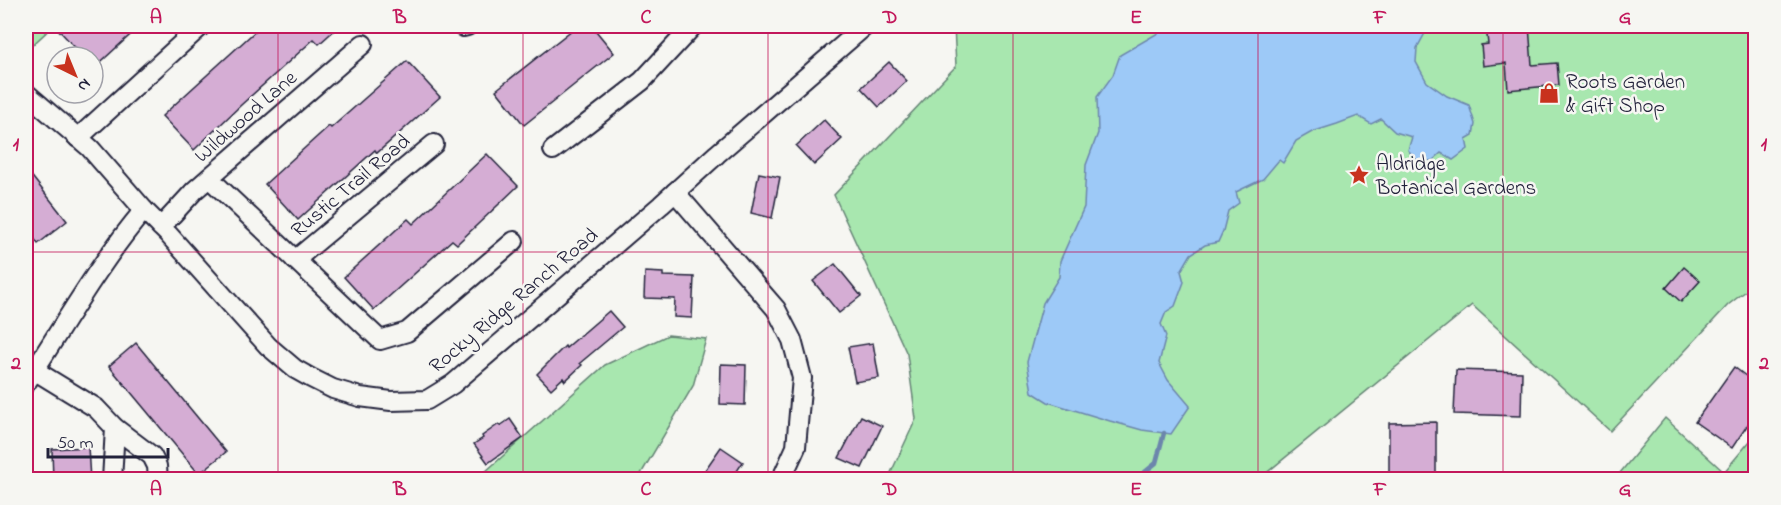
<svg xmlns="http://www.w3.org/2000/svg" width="1781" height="505" font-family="'Indie Flower',sans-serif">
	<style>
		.green { fill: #a8e7af; stroke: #658475; stroke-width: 1.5 }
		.water { fill: #9dc9f7; stroke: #6c86ac; stroke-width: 1.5 }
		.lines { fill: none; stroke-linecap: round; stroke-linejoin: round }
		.stream { stroke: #6c86ac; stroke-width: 4.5 }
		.building { fill: #d5add4; stroke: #22223b; stroke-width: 1.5 }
		.minor-casing { stroke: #22223b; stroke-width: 22 }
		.minor { stroke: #f6f6f2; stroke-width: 18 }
		.grid { fill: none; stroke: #c2185b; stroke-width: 1.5; stroke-opacity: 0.55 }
		.labels { text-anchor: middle; stroke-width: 5; stroke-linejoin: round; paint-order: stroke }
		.poi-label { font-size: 21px; fill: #22223b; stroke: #f6f6f2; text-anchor: start }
		.street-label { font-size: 21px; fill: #22223b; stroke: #f6f6f2 }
		.neatline { fill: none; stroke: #c2185b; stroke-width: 2 }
		.grid-label { font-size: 20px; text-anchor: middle; font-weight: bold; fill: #c2185b }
	</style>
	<rect width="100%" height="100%" fill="#f6f6f2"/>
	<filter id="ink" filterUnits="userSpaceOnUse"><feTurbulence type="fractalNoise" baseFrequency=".0167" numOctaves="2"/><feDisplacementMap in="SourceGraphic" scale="12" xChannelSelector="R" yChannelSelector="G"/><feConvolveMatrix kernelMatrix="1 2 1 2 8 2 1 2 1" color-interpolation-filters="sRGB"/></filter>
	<g filter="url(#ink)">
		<g class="green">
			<polygon points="26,26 53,26 26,51"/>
			<polygon points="954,26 1755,26 1755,284 1728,305 1610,431 1472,305 1259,479 888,479 916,419 907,354 834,195 956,66"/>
			<polygon points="668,335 706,339 693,386 638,479 476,480 605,365"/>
			<polygon points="1665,418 1724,472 1755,435 1755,479 1615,479"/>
		</g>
		<polygon class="water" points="1170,26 1429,26 1417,48 1416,62 1427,82 1447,96 1469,105 1475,124 1473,135 1466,139 1468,149 1453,160 1441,153 1432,161 1417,160 1408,150 1412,137 1395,132 1381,119 1371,124 1358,116 1337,124 1312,132 1296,141 1283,163 1279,160 1263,179 1236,192 1239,203 1228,211 1223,231 1218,242 1205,245 1191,254 1181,271 1184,282 1175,306 1166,312 1161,324 1166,336 1159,363 1168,380 1190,406 1171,434 1142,430 1110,421 1048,402 1032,392 1027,362 1043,303 1059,277 1060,261 1084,207 1086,165 1098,133 1097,97 1113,75 1120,55"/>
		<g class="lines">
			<polyline class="stream" points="1135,480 1156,463 1164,433"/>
		</g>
		<g class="building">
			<polygon points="55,26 140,26 93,69 93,57 84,57"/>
			<polygon points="261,26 339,26 319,44 314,39 241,105 194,150 162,116"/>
			<polygon points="577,26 592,26 614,53 524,125 496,90"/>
			<polygon points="1503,26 1529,26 1532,65 1557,63 1559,85 1508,90 1506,63 1483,66 1481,45 1488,44 1486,27"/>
			<polygon points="407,61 440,97 377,153 375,150 298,220 265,184 329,126 331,128"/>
			<polygon points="889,62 907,81 879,107 861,88"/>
			<polygon points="824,120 842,139 814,165 796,146"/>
			<polygon points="487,154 518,186 457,244 452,240 374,310 344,277 408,219 413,224"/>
			<polygon points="26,169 67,221 38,244 26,227"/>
			<polygon points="759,173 780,177 772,218 751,213"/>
			<polygon points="835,264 861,296 839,313 813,281"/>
			<polygon points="1684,267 1700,281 1681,302 1666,288"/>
			<polygon points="645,272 663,273 663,276 694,277 692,318 674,317 675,299 644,298"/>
			<polygon points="609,311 623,327 580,363 582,365 565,381 563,378 551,389 537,374 565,346 566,348"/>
			<polygon points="136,343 226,452 199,474 109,366"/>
			<polygon points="873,343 879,378 855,382 848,347"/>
			<polygon points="721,364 746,365 745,405 720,404"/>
			<polygon points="1734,367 1755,383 1755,414 1732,448 1695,422"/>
			<polygon points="1456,370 1522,372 1521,416 1454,414"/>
			<polygon points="861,416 882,426 862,468 839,458"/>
			<polygon points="510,419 523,438 488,463 474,444 483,438 482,436 499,424 500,426"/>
			<polygon points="1436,422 1436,480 1389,480 1389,423"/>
			<polygon points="88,447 90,480 53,480 52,449"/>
			<polygon points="721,447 743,462 731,480 698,480"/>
		</g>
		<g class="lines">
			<g class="minor-casing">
				<g id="minor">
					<polyline points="463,27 467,26"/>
					<polyline points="26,93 90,148 144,210"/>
					<polyline points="78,138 201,26"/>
					<polyline points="553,150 642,81 693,26"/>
					<polyline points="209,178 380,340 407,332 514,241"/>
					<polyline points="675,192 776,309 792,340 802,378 796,447 781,480"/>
					<polyline points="161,227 195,190 363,44"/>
					<polyline points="295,260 434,144"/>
					<polyline points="34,370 96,408 115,428 152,456 157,466 158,480"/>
					<path d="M26 383C64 325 99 263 144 210L168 234 268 346 295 369 311 378 333 389 360 397 391 401 427 400 453 384 661 205 717 154 865 26"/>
					<polyline points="112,480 115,428"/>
				</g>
			</g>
			<use href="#minor" class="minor"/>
		</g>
	</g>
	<path class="grid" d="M278 26V480M523 26V480M768 26V480M1013 26V480M1258 26V480M1503 26V480M26 252H1756"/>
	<defs>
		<g id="shop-bare" transform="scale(1.62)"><path d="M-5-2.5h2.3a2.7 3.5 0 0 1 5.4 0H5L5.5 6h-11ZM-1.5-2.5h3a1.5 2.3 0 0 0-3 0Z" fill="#c8321e" stroke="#f6f6f2" stroke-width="2.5" paint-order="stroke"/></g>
		<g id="sight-bare" transform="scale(1.62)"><path d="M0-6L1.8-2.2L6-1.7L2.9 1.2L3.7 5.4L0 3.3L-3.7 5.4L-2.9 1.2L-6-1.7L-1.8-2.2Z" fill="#c8321e" stroke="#f6f6f2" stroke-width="2.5" paint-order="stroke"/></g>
	</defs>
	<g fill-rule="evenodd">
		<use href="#shop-bare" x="1549" y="93"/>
		<use href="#sight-bare" x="1359" y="175"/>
	</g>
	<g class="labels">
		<g class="poi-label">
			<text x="1566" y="88">Roots Garden<tspan x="1566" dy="24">&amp; Gift Shop</tspan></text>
			<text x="1376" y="170">Aldridge<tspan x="1376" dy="24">Botanical Gardens</tspan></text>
		</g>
		<g class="street-label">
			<text transform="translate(245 116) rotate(-41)" y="7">Wildwood Lane</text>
			<text transform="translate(350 185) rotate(-40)" y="7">Rustic Trail Road</text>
			<text transform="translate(513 300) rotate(-40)" y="7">Rocky Ridge Ranch Road</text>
		</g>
	</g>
	<rect width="1781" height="505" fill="none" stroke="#f6f6f2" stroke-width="66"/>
	<g transform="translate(75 75) rotate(137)"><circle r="28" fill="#f6f6f2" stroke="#a1a1a9" stroke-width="1.5"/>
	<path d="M0-4.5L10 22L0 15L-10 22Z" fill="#c8321e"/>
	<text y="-9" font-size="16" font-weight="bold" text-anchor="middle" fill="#22223b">N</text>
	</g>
	<path d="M48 448v9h120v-9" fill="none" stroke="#22223b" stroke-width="3"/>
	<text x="57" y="448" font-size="18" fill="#22223b" stroke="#f6f6f2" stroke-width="4.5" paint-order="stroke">50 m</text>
	<rect x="33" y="33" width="1715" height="439" class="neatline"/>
	<g class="grid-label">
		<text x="156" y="23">A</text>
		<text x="400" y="23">B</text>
		<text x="646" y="23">C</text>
		<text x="890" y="23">D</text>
		<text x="1136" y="23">E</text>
		<text x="1380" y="23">F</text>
		<text x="1625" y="23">G</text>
		<text x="16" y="150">1</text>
		<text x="1764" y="150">1</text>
		<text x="16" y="369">2</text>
		<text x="1764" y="369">2</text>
		<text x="156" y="495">A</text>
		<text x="400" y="495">B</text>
		<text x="646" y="495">C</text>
		<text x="890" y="495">D</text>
		<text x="1136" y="495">E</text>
		<text x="1380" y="495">F</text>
		<text x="1625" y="495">G</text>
	</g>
</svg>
